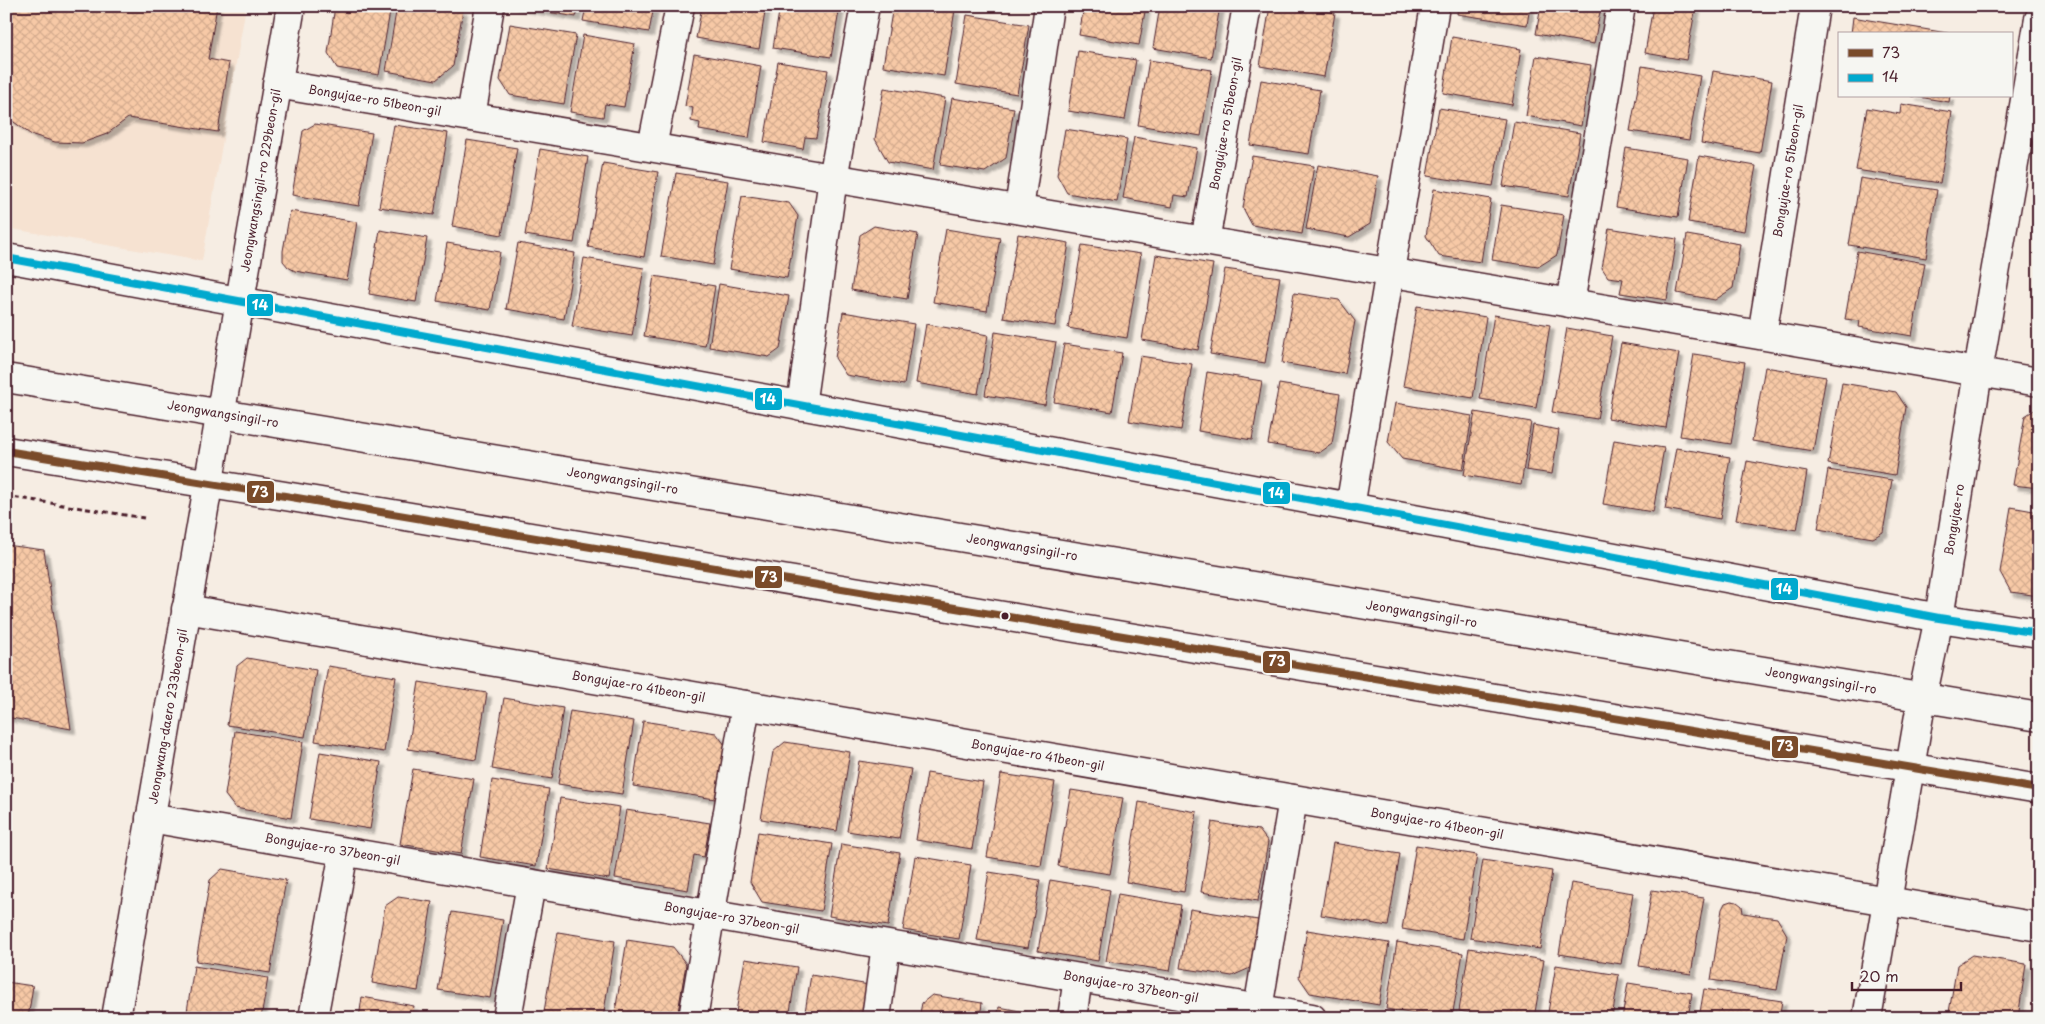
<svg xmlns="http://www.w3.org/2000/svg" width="2045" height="1024" font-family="'Playpen Sans',sans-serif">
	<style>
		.built { fill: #f6e2d1 }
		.building { fill: url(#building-cross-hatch); stroke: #4a1f2b; filter: url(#shadow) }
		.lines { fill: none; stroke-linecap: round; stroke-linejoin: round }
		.street-casing { stroke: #4a1f2b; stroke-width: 31 }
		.secondary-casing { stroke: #4a1f2b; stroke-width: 31 }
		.path { stroke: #4a1f2b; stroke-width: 3; stroke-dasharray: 5 4; stroke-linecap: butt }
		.street { stroke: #f6f6f2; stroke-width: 28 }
		.secondary { stroke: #f6f6f2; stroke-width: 28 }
		.bus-1-casing { stroke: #f6f6f2; stroke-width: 11 }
		.bus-2-casing { stroke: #f6f6f2; stroke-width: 11 }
		.bus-1 { stroke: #7a4b2a; stroke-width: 8 }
		.bus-2 { stroke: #00a9ce; stroke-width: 8 }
		.bus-dot { fill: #4a1f2b; stroke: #f6f6f2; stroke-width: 2 }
		.labels { text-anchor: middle; stroke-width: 5; stroke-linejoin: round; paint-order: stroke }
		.street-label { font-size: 12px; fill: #4a1f2b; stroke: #f6f6f2 }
		.line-badge { stroke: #f6f6f2; stroke-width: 2 }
		.badge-label { font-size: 14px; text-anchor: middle; font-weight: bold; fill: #fff }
	</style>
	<defs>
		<pattern id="building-cross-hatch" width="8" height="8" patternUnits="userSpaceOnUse" patternTransform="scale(1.25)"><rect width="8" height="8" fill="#f7c9a6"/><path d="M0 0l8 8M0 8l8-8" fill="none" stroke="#d5ac8f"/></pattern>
		<filter id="shadow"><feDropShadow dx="4.5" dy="4.5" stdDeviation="1" flood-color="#0004"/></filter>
	</defs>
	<rect width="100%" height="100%" fill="#f6ede3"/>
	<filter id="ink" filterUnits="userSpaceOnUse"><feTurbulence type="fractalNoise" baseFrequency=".02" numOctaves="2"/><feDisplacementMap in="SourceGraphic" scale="10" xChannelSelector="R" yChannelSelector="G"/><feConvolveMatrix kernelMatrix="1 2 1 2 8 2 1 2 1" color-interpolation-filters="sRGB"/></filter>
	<g filter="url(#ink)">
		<polygon class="built" points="6,6 246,6 202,261 6,228"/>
		<g class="building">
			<polygon points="6,6 217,6 208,59 229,63 218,132 128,118 107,134 82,143 55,142 30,134 6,116"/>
			<polygon points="335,6 391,6 379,75 337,68 328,53"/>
			<polygon points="397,6 439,6 463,10 453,66 436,80 386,71"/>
			<polygon points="513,6 578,6 576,17"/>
			<polygon points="586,6 654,6 649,32 583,21"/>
			<polygon points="702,6 766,6 759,49 696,38"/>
			<polygon points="780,6 840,6 831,57 773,48"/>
			<polygon points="893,6 931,6 955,10 944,76 883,66"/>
			<polygon points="1084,6 1146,6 1139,45 1079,35"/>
			<polygon points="1160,6 1220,6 1211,58 1153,48"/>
			<polygon points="1270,6 1297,6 1335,13 1324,77 1260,66"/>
			<polygon points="1458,6 1530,6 1527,25 1457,14"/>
			<polygon points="1541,6 1601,6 1594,44 1536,34"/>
			<polygon points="1653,6 1696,6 1686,60 1645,53"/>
			<polygon points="967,15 1029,25 1017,94 956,84"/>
			<polygon points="1853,17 1869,20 1953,34 1851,34"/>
			<polygon points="510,24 576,35 564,104 510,95 500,80"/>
			<polygon points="583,35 635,44 624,107 605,104 603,117 570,112"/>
			<polygon points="1452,37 1521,49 1512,105 1443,93"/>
			<polygon points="1078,51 1136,60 1125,120 1068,111"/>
			<polygon points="694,54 761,66 749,138 699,130 700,123 691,121 693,108 685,106"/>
			<polygon points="1536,56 1591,65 1581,126 1526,116"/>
			<polygon points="1149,60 1212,70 1201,136 1138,125"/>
			<polygon points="778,62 828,70 816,138 805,137 803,149 764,142"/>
			<polygon points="1642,66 1700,76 1689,140 1630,131"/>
			<polygon points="1713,71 1772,81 1760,153 1701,143"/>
			<polygon points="1261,80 1320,90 1309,154 1250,145"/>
			<polygon points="884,88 945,98 933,170 888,162 875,139"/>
			<polygon points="1912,96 1950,96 1949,102"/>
			<polygon points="952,98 1014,108 1006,158 985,172 940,165"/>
			<polygon points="1901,104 1952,112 1940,183 1856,170 1867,108 1900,114"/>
			<polygon points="1439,108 1505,119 1493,186 1427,176"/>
			<polygon points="1514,122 1580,133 1569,196 1503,186"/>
			<polygon points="315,124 372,133 359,206 292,195 303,131"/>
			<polygon points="394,125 448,133 434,215 379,207"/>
			<polygon points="1065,129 1127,139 1117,202 1067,193 1057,175"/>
			<polygon points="1134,137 1197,148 1188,197 1174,195 1172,207 1123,198"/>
			<polygon points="467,140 517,148 502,235 452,226"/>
			<polygon points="1626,148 1688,158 1678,217 1616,207"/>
			<polygon points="540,149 588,157 574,243 525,235"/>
			<polygon points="1252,156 1314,166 1302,234 1252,225 1243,208"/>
			<polygon points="1699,156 1756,166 1744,231 1688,222"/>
			<polygon points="603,163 658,172 644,257 588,247"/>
			<polygon points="1318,165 1378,176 1370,224 1349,237 1306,229"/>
			<polygon points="676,173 728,181 713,265 661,256"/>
			<polygon points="1860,178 1937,190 1926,258 1849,245"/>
			<polygon points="1434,189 1491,199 1481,262 1439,256 1426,236"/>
			<polygon points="742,196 789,203 798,216 787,278 729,269"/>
			<polygon points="1501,205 1564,215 1557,255 1538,267 1492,260"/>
			<polygon points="290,211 357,222 347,280 295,271 288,267 283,261 283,251"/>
			<polygon points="874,226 918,234 907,299 851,290 860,235"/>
			<polygon points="1609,228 1677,239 1667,300 1620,293 1623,279 1608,277 1602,268"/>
			<polygon points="946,229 1000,238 987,311 933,302"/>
			<polygon points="380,230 427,238 416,302 369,294"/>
			<polygon points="1018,234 1069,243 1055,326 1003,318"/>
			<polygon points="1687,235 1740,244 1733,288 1715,300 1677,293"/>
			<polygon points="447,243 500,252 490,310 437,301"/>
			<polygon points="518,243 575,253 564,319 506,309"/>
			<polygon points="1082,245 1141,254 1127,338 1068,328"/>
			<polygon points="1857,251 1925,263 1912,336 1859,327 1860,321 1845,319"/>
			<polygon points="1156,255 1213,264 1198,350 1142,340"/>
			<polygon points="584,258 644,268 632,336 572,326"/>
			<polygon points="1225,269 1280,277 1265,363 1210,354"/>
			<polygon points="654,276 715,286 705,346 644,336"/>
			<polygon points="719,284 789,296 780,349 769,357 709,347"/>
			<polygon points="1294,293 1339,300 1355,321 1345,374 1282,363"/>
			<polygon points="1417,306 1486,317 1473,398 1403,386"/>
			<polygon points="843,312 914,324 904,385 846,375 835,358"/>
			<polygon points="1494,315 1550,325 1536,408 1480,399"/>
			<polygon points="926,324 988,335 978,394 916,383"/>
			<polygon points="1567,328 1612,336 1597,419 1552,412"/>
			<polygon points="995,332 1056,342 1045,405 985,395"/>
			<polygon points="1621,343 1679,353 1666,428 1608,418"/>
			<polygon points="1064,344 1122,353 1112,412 1054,402"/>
			<polygon points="1694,354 1745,362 1731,444 1680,436"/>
			<polygon points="1140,356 1192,364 1181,430 1129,421"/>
			<polygon points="1765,367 1826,377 1813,451 1752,441"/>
			<polygon points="1207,372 1262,381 1252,440 1198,431"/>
			<polygon points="1842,383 1896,392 1906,407 1895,475 1828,464"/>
			<polygon points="1279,384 1340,394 1332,444 1319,453 1268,444"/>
			<polygon points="1395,403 1472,416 1463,470 1402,459 1388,442"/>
			<polygon points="2039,407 2039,488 2013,485 2025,416"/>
			<polygon points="1475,412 1531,422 1521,485 1464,475"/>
			<polygon points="1533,425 1559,430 1552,474 1526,470"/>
			<polygon points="1614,440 1664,448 1653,512 1603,504"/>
			<polygon points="1676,448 1730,457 1720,519 1665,509"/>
			<polygon points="1747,461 1807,472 1797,530 1736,520"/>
			<polygon points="1828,470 1892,480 1883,532 1873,538 1818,529"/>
			<polygon points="2011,507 2039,512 2039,596 2011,592 2000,572"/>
			<polygon points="6,545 44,550 71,729 6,717"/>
			<polygon points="247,658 316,670 305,737 227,725 237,666"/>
			<polygon points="328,666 396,677 384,752 315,741"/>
			<polygon points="419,682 487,693 476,760 408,749"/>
			<polygon points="504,698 563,708 552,779 492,769"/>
			<polygon points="570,711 634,721 622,794 558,784"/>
			<polygon points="643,721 716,733 725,745 715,799 633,786"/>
			<polygon points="235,731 303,742 291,818 235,808 225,795"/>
			<polygon points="785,742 850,752 837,831 761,819 773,752"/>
			<polygon points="320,752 381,762 370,829 309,819"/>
			<polygon points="859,761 911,769 899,839 847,831"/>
			<polygon points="413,769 474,779 461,854 400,844"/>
			<polygon points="927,773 983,782 972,849 916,840"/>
			<polygon points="1001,774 1055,782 1041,866 987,857"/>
			<polygon points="492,780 549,789 536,866 480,857"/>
			<polygon points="1071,790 1123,798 1110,874 1058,866"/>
			<polygon points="560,798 620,807 609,879 548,869"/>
			<polygon points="1139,802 1197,812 1184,892 1126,882"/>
			<polygon points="626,810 710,823 704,857 694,855 688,890 615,878"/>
			<polygon points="1212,822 1259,830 1268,842 1258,901 1201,892"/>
			<polygon points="758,832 832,844 821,911 762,902 750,882"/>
			<polygon points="1333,843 1400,854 1388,926 1321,915"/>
			<polygon points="841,844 900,853 888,926 829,916"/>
			<polygon points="1416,845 1477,855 1463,939 1402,929"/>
			<polygon points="915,856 971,865 959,939 903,930"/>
			<polygon points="1483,860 1552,871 1540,949 1470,938"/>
			<polygon points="222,869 286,880 270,973 196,961 210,880"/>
			<polygon points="989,872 1040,880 1028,948 977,940"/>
			<polygon points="1050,880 1110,890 1098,961 1038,951"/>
			<polygon points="1571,883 1633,893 1621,964 1559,954"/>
			<polygon points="1652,890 1704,898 1691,974 1639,966"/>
			<polygon points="1118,894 1181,905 1170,971 1106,961"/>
			<polygon points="398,897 432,902 418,991 372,983 385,906"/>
			<polygon points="1731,901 1737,902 1742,906 1743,913 1777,918 1787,935 1777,990 1711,980 1722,909 1725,903"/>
			<polygon points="1190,909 1258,920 1250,968 1232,976 1180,968"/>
			<polygon points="452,912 503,920 490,998 438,990"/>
			<polygon points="1307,930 1389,943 1379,1005 1310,993 1299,977"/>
			<polygon points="558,932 615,941 603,1018 543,1017"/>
			<polygon points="627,940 673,947 686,964 677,1018 614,1018"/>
			<polygon points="1397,942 1463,953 1452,1018 1438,1018 1386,1009"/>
			<polygon points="1469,948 1544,960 1534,1018 1500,1018 1459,1011"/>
			<polygon points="1972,955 2026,964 2018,1018 1948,1018 1957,965"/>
			<polygon points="745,959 797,967 789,1018 735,1018"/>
			<polygon points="1556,965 1619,975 1612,1018 1547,1018"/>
			<polygon points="194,966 268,978 261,1018 186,1018"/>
			<polygon points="811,975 875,986 870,1018 804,1018"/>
			<polygon points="6,982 33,986 28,1018 6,1018"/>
			<polygon points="1628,983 1692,993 1688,1018 1622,1018"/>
			<polygon points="1704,989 1782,1001 1779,1018 1699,1018"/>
			<polygon points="932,995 982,1003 980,1018 919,1018 922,1003"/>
			<polygon points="362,997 414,1006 412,1018 359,1018"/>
			<polygon points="999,1007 1041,1015 1044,1018 997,1018"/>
		</g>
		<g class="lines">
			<g class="street-casing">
				<g id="street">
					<path id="s1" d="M277 84 1978 372"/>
					<polyline points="471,116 490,6"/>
					<polyline points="652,147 680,6"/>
					<polyline points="1019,209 1049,6"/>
					<path id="s2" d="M1205 241 1247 6"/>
					<polyline points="6,258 1350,507 1939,618 2039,633"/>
					<polyline points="1570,303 1621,6"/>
					<path id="s3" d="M1762 335 1815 6"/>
					<polyline points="801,406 833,178 865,6"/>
					<polyline points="1350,507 1435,6"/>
					<path id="s4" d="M186 609 2039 927"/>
					<path id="s5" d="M150 818 1312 1018"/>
					<polyline points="1258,1009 1293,799"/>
					<polyline points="313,1018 344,852"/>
					<polyline points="507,1018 531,884"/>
					<polyline points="693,1018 746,705"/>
					<polyline points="876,1018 886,945"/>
					<polyline points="1072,1018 1078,978"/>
				</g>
			</g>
			<g class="secondary-casing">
				<g id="secondary">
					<polyline points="1978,372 2039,382"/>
					<path id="s6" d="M6 378 2039 717"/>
					<polyline points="6,451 285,496 2039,789"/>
					<path id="s7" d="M116 1018 291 6"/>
					<path id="s8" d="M1867 1018 1922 698 1939 618 1978 372 2039 19"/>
				</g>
			</g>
			<polyline class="path" points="6,496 144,518"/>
			<use href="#street" class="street"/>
			<use href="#secondary" class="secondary"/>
			<g class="bus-1-casing">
				<polyline id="bus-1" points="6,451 285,496 2039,789"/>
			</g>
			<g class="bus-2-casing">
				<polyline id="bus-2" points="6,258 1350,507 1939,618 2039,633"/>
			</g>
			<use href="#bus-1" class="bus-1"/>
			<use href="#bus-2" class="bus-2"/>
		</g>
	</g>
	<circle class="bus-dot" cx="1005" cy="616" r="4.5"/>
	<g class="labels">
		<g class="street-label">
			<text dy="4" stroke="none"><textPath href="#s1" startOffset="99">Bongujae-ro 51beon-gil</textPath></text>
			<text dy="4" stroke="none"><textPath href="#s2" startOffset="119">Bongujae-ro 51beon-gil</textPath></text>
			<text dy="4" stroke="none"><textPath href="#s3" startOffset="166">Bongujae-ro 51beon-gil</textPath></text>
			<text dy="4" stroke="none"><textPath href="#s7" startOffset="850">Jeongwangsingil-ro 229beon-gil</textPath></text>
			<text dy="4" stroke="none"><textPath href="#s6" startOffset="220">Jeongwangsingil-ro</textPath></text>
			<text dy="4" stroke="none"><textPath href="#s6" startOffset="625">Jeongwangsingil-ro</textPath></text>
			<text dy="4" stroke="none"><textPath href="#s8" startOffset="506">Bongujae-ro</textPath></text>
			<text dy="4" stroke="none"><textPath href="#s6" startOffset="1030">Jeongwangsingil-ro</textPath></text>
			<text dy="4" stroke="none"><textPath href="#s6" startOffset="1435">Jeongwangsingil-ro</textPath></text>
			<text dy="4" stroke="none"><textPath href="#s6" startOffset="1840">Jeongwangsingil-ro</textPath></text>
			<text dy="4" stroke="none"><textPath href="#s4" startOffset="459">Bongujae-ro 41beon-gil</textPath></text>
			<text dy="4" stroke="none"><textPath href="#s7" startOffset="306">Jeongwang-daero 233beon-gil</textPath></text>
			<text dy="4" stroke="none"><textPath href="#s4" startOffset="864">Bongujae-ro 41beon-gil</textPath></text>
			<text dy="4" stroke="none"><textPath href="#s4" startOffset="1269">Bongujae-ro 41beon-gil</textPath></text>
			<text dy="4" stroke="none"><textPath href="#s5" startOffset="185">Bongujae-ro 37beon-gil</textPath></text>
			<text dy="4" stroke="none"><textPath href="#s5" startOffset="590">Bongujae-ro 37beon-gil</textPath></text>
			<text dy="4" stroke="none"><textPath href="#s5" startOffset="995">Bongujae-ro 37beon-gil</textPath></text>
		</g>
	</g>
	<g class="line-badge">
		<rect x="246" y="293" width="28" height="24" rx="5" fill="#00a9ce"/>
		<rect x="754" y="387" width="29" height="24" rx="5" fill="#00a9ce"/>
		<rect x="246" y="480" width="29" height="24" rx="5" fill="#7a4b2a"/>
		<rect x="1262" y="481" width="29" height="24" rx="5" fill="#00a9ce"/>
		<rect x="754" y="565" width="29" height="24" rx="5" fill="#7a4b2a"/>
		<rect x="1770" y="577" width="29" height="24" rx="5" fill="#00a9ce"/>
		<rect x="1262" y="650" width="29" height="24" rx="5" fill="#7a4b2a"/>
		<rect x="1771" y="735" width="28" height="24" rx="5" fill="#7a4b2a"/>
	</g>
	<g class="badge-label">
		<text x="260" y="310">14</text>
		<text x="768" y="404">14</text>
		<text x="260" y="497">73</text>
		<text x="1276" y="498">14</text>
		<text x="769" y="582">73</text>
		<text x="1784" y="594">14</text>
		<text x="1277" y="666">73</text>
		<text x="1785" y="751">73</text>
	</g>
	<rect width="2045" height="1024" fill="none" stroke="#f6f6f2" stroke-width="25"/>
	<rect x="12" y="12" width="2020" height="999" fill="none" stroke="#4a1f2b" stroke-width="2" filter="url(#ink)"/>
	<rect x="1838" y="32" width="175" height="65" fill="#f6f6f2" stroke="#b1a0a2"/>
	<rect x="1848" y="49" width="25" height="8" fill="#7a4b2a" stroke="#b1a0a2"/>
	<text x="1882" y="58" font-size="15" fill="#4a1f2b">73</text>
	<rect x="1848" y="74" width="25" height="8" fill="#00a9ce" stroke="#b1a0a2"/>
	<text x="1882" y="82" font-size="15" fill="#4a1f2b">14</text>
	<path d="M1852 982v8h109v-8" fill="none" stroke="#4a1f2b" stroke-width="2.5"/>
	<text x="1860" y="982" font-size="15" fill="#4a1f2b" stroke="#f6f6f2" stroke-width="4" paint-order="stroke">20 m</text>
</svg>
